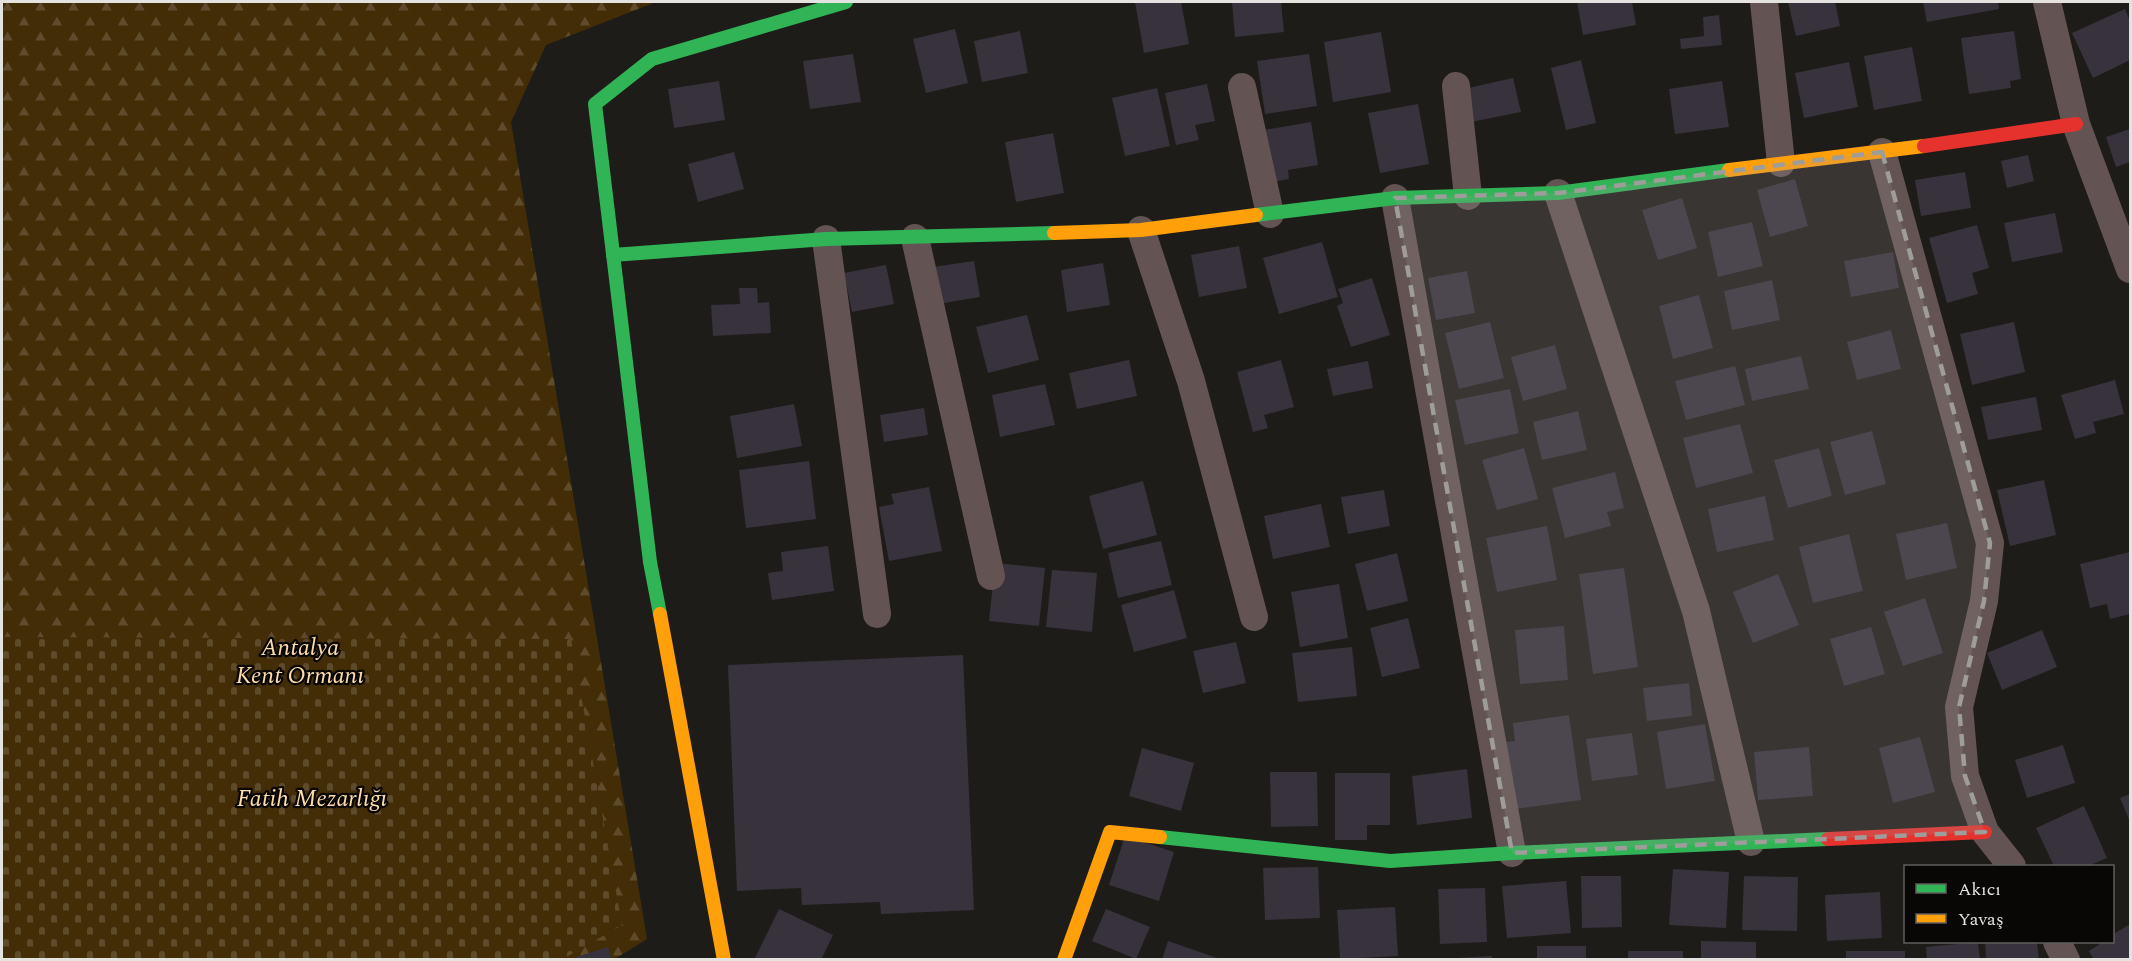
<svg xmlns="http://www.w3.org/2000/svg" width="2132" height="961" font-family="Spectral,serif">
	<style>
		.forest { fill: url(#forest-firs) }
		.cemetery { fill: url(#cemetery-stones) }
		.building { fill: #37323b }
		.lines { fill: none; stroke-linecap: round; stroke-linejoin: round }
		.street { stroke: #635453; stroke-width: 28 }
		.fast { stroke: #30b455; stroke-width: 14 }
		.slow { stroke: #ff9f0a; stroke-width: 14 }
		.jam { stroke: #e5322d; stroke-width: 14 }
		.marked { fill: #9f9d9a; fill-opacity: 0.2; stroke: #9f9d9a; stroke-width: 4.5; stroke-dasharray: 12 8; stroke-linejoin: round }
		.labels { text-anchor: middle; stroke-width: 4.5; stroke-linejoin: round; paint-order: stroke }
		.park-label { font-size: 24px; font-style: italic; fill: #fddcac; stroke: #080705 }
	</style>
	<defs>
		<pattern id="forest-firs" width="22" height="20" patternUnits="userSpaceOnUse" patternTransform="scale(1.5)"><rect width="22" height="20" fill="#432d07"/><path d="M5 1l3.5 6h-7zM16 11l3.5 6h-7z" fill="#5e4b2b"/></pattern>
		<pattern id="cemetery-stones" width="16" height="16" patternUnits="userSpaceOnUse" patternTransform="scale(1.5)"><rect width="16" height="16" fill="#432d07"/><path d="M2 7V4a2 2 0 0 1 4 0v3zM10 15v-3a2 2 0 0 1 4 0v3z" fill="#5e4b2b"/></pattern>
	</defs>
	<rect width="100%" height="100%" fill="#1e1c19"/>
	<polygon class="forest" points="2,2 656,2 546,45 511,122 647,939 613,960 2,960"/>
	<polygon class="cemetery" points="2,637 571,639 622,925 563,959 2,959"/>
	<g class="building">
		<polygon points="1135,2 1181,2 1189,44 1144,53"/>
		<polygon points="1232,2 1281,2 1284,32 1235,37"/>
		<polygon points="1577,2 1632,2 1636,25 1583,35"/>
		<polygon points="1788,2 1835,2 1840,26 1796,36"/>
		<polygon points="1923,2 1998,2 1999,9 1927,22"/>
		<polygon points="2125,9 2130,21 2130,60 2093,78 2072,33"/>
		<polygon points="1719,15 1722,45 1681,49 1680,39 1704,36 1703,17"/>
		<polygon points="955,29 968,83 926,93 913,39"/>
		<polygon points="1020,31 1028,73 982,82 974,41"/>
		<polygon points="2014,31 2021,79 2010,81 2011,88 1969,94 1961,38"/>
		<polygon points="1381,32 1391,92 1333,102 1324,42"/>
		<polygon points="1912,47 1922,101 1874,110 1864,56"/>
		<polygon points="853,54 861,102 810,109 803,61"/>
		<polygon points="1309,54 1317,106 1265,114 1257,61"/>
		<polygon points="1581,60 1596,123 1566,130 1551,68"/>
		<polygon points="1849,62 1858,107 1804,118 1795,73"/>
		<polygon points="1513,78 1521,112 1471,122 1464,89"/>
		<polygon points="719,81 725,120 674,128 668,89"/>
		<polygon points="1722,81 1729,127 1675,134 1669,89"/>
		<polygon points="1207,84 1215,121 1195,125 1199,140 1176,145 1165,93"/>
		<polygon points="1157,88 1170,146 1125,156 1112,98"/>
		<polygon points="1418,104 1429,164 1380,173 1368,113"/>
		<polygon points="1311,122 1318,165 1288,170 1289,179 1267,183 1258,131"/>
		<polygon points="2130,129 2130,162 2116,167 2106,137"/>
		<polygon points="1053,133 1064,193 1016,202 1005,142"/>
		<polygon points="734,152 744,189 698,202 688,164"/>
		<polygon points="2028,155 2034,181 2007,188 2001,161"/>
		<polygon points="1965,172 1971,208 1921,216 1915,180"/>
		<polygon points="1795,179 1808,226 1770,237 1757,190"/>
		<polygon points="1682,198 1697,248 1658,260 1642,210"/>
		<polygon points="2055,213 2063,252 2012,262 2004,223"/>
		<polygon points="1752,222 1763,266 1718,277 1708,232"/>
		<polygon points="1977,225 1989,268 1972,273 1978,294 1947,303 1929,238"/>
		<polygon points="1322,242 1338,297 1279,314 1263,258"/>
		<polygon points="1239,246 1247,288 1199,297 1191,255"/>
		<polygon points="1893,252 1899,288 1851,297 1844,261"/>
		<polygon points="974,261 980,297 932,305 926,268"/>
		<polygon points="1103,263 1110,305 1067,312 1061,270"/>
		<polygon points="886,265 894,304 852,312 844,273"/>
		<polygon points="1467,271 1475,313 1436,320 1428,278"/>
		<polygon points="1372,278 1390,335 1351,347 1337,306 1343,303 1338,289"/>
		<polygon points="1772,280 1780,320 1732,330 1724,291"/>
		<polygon points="739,288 757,288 758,303 769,302 771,333 713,336 711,305 740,304"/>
		<polygon points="1699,295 1713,348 1673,359 1659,306"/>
		<polygon points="1027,315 1039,360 988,373 976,327"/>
		<polygon points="1490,322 1504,378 1459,389 1445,333"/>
		<polygon points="2014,322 2025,372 1972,385 1960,334"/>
		<polygon points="1891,330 1901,369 1857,380 1847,342"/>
		<polygon points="1555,345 1567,389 1523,401 1511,357"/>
		<polygon points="1801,356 1809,389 1752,401 1745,369"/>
		<polygon points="1129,360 1137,396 1077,409 1069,373"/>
		<polygon points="1281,360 1294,407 1264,415 1268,428 1253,432 1237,372"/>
		<polygon points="1368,361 1373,388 1333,396 1327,369"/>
		<polygon points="1735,366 1745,405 1686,420 1675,381"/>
		<polygon points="2115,380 2124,414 2093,422 2096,433 2075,439 2061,395"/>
		<polygon points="1045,384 1055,425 1000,437 992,395"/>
		<polygon points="1510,389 1519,433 1465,445 1455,400"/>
		<polygon points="2036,397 2042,430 1988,440 1981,407"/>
		<polygon points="794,404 802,446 737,458 730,416"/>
		<polygon points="924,408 928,435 884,442 880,415"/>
		<polygon points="1578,411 1587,450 1542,460 1533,422"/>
		<polygon points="1740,424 1753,473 1696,488 1683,438"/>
		<polygon points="1872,431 1886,484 1845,495 1830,442"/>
		<polygon points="1524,448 1538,499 1497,510 1482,460"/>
		<polygon points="1819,448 1832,496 1788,508 1774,460"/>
		<polygon points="809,461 816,519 746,528 739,470"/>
		<polygon points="1615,472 1624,508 1607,512 1611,526 1565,538 1552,488"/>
		<polygon points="2044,480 2056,535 2010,546 1997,490"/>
		<polygon points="1143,481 1157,535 1103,549 1089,496"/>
		<polygon points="929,487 942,551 889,561 879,507 894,504 891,494"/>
		<polygon points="1384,490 1390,526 1348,534 1341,497"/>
		<polygon points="1765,496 1774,540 1717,552 1708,509"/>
		<polygon points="1321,504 1330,547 1273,559 1264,516"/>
		<polygon points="1947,523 1957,568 1906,580 1896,534"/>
		<polygon points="1547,526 1557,580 1497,592 1486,538"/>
		<polygon points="1849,534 1863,591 1813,603 1799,547"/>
		<polygon points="1161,541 1172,585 1118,598 1108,553"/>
		<polygon points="828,546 834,591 772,600 768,573 783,571 781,552"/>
		<polygon points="2130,552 2130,614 2110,619 2107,604 2090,608 2080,564"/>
		<polygon points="1397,553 1408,601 1367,611 1355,564"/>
		<polygon points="995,563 1045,568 1039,626 989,621"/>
		<polygon points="1624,568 1638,667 1593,674 1579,574"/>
		<polygon points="1052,570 1097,573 1092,632 1046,627"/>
		<polygon points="1778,574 1799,625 1753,643 1733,592"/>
		<polygon points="1339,584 1348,638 1300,647 1291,592"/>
		<polygon points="1174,590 1187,638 1134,652 1121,605"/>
		<polygon points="1925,598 1943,653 1903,666 1884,612"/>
		<polygon points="1408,618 1420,668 1382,677 1370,628"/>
		<polygon points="1564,626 1568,680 1520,684 1515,630"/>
		<polygon points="1871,627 1885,674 1844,686 1830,639"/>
		<polygon points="2042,630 2057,667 2002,690 1987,653"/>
		<polygon points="1236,642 1246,683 1203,693 1193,651"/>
		<polygon points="1352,647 1357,696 1298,702 1292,653"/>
		<polygon points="963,655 974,910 881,914 880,902 802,905 801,888 737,891 728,665"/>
		<polygon points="1689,683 1692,716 1647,721 1643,688"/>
		<polygon points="1569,715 1581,800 1515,809 1506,742 1515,741 1513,723"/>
		<polygon points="1705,724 1715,781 1666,789 1657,732"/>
		<polygon points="1632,733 1638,775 1592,781 1586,739"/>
		<polygon points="1920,737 1935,792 1893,803 1879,748"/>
		<polygon points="2063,745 2075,783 2027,798 2015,760"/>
		<polygon points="1809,747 1813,796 1758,800 1754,752"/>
		<polygon points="1142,748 1194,763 1181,811 1129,796"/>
		<polygon points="1467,769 1472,818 1417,825 1412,776"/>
		<polygon points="1270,772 1317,772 1318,826 1271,827"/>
		<polygon points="1335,773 1390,773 1390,825 1367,825 1367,840 1335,840"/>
		<polygon points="2130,794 2130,822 2120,798"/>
		<polygon points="2084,806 2107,858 2088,866 2054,866 2036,828"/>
		<polygon points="1125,836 1174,852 1159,901 1109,885"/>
		<polygon points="1318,867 1320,918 1265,920 1263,868"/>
		<polygon points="1673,869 1729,872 1726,928 1669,925"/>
		<polygon points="1581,876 1621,876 1622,927 1582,928"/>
		<polygon points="1744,876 1798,877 1797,931 1742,930"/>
		<polygon points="1566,881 1571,933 1507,938 1502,886"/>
		<polygon points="1485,888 1487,942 1440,944 1438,889"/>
		<polygon points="1880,892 1882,938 1827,941 1825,895"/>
		<polygon points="1395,907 1398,956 1340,959 1337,910"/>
		<polygon points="779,909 833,935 821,960 754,960"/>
		<polygon points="1106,909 1150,927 1136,959 1092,941"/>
		<polygon points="2130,924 2130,960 2094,960 2089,951 2103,942 2112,942 2112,935"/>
		<polygon points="1168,941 1220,959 1220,960 1162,960"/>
		<polygon points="1701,941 1756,942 1756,960 1701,960"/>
		<polygon points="1978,942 1980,960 1927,960 1926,947"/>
		<polygon points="1985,942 2037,942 2039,960 1986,960"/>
		<rect x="1537" y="946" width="49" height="14"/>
		<polygon points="608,947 612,960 577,960 576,957"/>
		<rect x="1628" y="951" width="55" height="9"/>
		<rect x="1846" y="951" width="59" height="9"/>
		<polygon points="1492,956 1492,960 1457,960 1457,958"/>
	</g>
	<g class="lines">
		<g class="street">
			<polyline points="1764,2 1781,163"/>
			<polyline points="2047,2 2076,124 2130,269"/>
			<polyline points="1456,86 1468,196"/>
			<polyline points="1242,87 1270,214"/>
			<polyline points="1882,152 1990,543 1984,601 1959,707 1965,776 1985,832 2012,866"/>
			<polyline points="1558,193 1696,611 1751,842"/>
			<polyline points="1395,198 1512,853"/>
			<polyline points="1141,230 1191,381 1254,617"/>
			<polyline points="915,238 991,576"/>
			<polyline points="826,239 877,614"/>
			<polyline points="2057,942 2066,960"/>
		</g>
		<g class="fast">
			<polyline points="1256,215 1395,198 1558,193 1729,170"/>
			<polyline points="613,255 826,239 1054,233"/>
			<polyline points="660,614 650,562 595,104 652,59 846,2"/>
			<polyline points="1160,837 1390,861 1512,853 1828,839"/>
		</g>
		<g class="slow">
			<polyline points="1729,170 1924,146"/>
			<polyline points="1054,233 1141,230 1256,215"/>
			<polyline points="660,614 724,960"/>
			<polyline points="1064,960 1110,832 1160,837"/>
		</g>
		<g class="jam">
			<polyline points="1924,146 2076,124"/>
			<polyline points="1828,839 1985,832"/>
		</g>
	</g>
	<path class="marked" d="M1882 152 1990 543 1984 601 1959 707 1965 776 1985 832 1512 853 1395 198 1558 193Z"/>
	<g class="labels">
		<g class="park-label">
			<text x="300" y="655">Antalya<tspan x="300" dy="28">Kent Ormanı</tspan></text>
			<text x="312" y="806">Fatih Mezarlığı</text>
		</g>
	</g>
	<rect width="2132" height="961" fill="none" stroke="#e5e3e0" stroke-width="6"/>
	<rect x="1904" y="865" width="210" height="78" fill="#080705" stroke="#605f5d" stroke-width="1.5"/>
	<rect x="1916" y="884" width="30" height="9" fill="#30b455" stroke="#605f5d" stroke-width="1.5"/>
	<text x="1958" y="895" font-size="18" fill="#e5e3e0">Akıcı</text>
	<rect x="1916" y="914" width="30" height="9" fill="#ff9f0a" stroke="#605f5d" stroke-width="1.5"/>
	<text x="1958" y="925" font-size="18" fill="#e5e3e0">Yavaş</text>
</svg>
